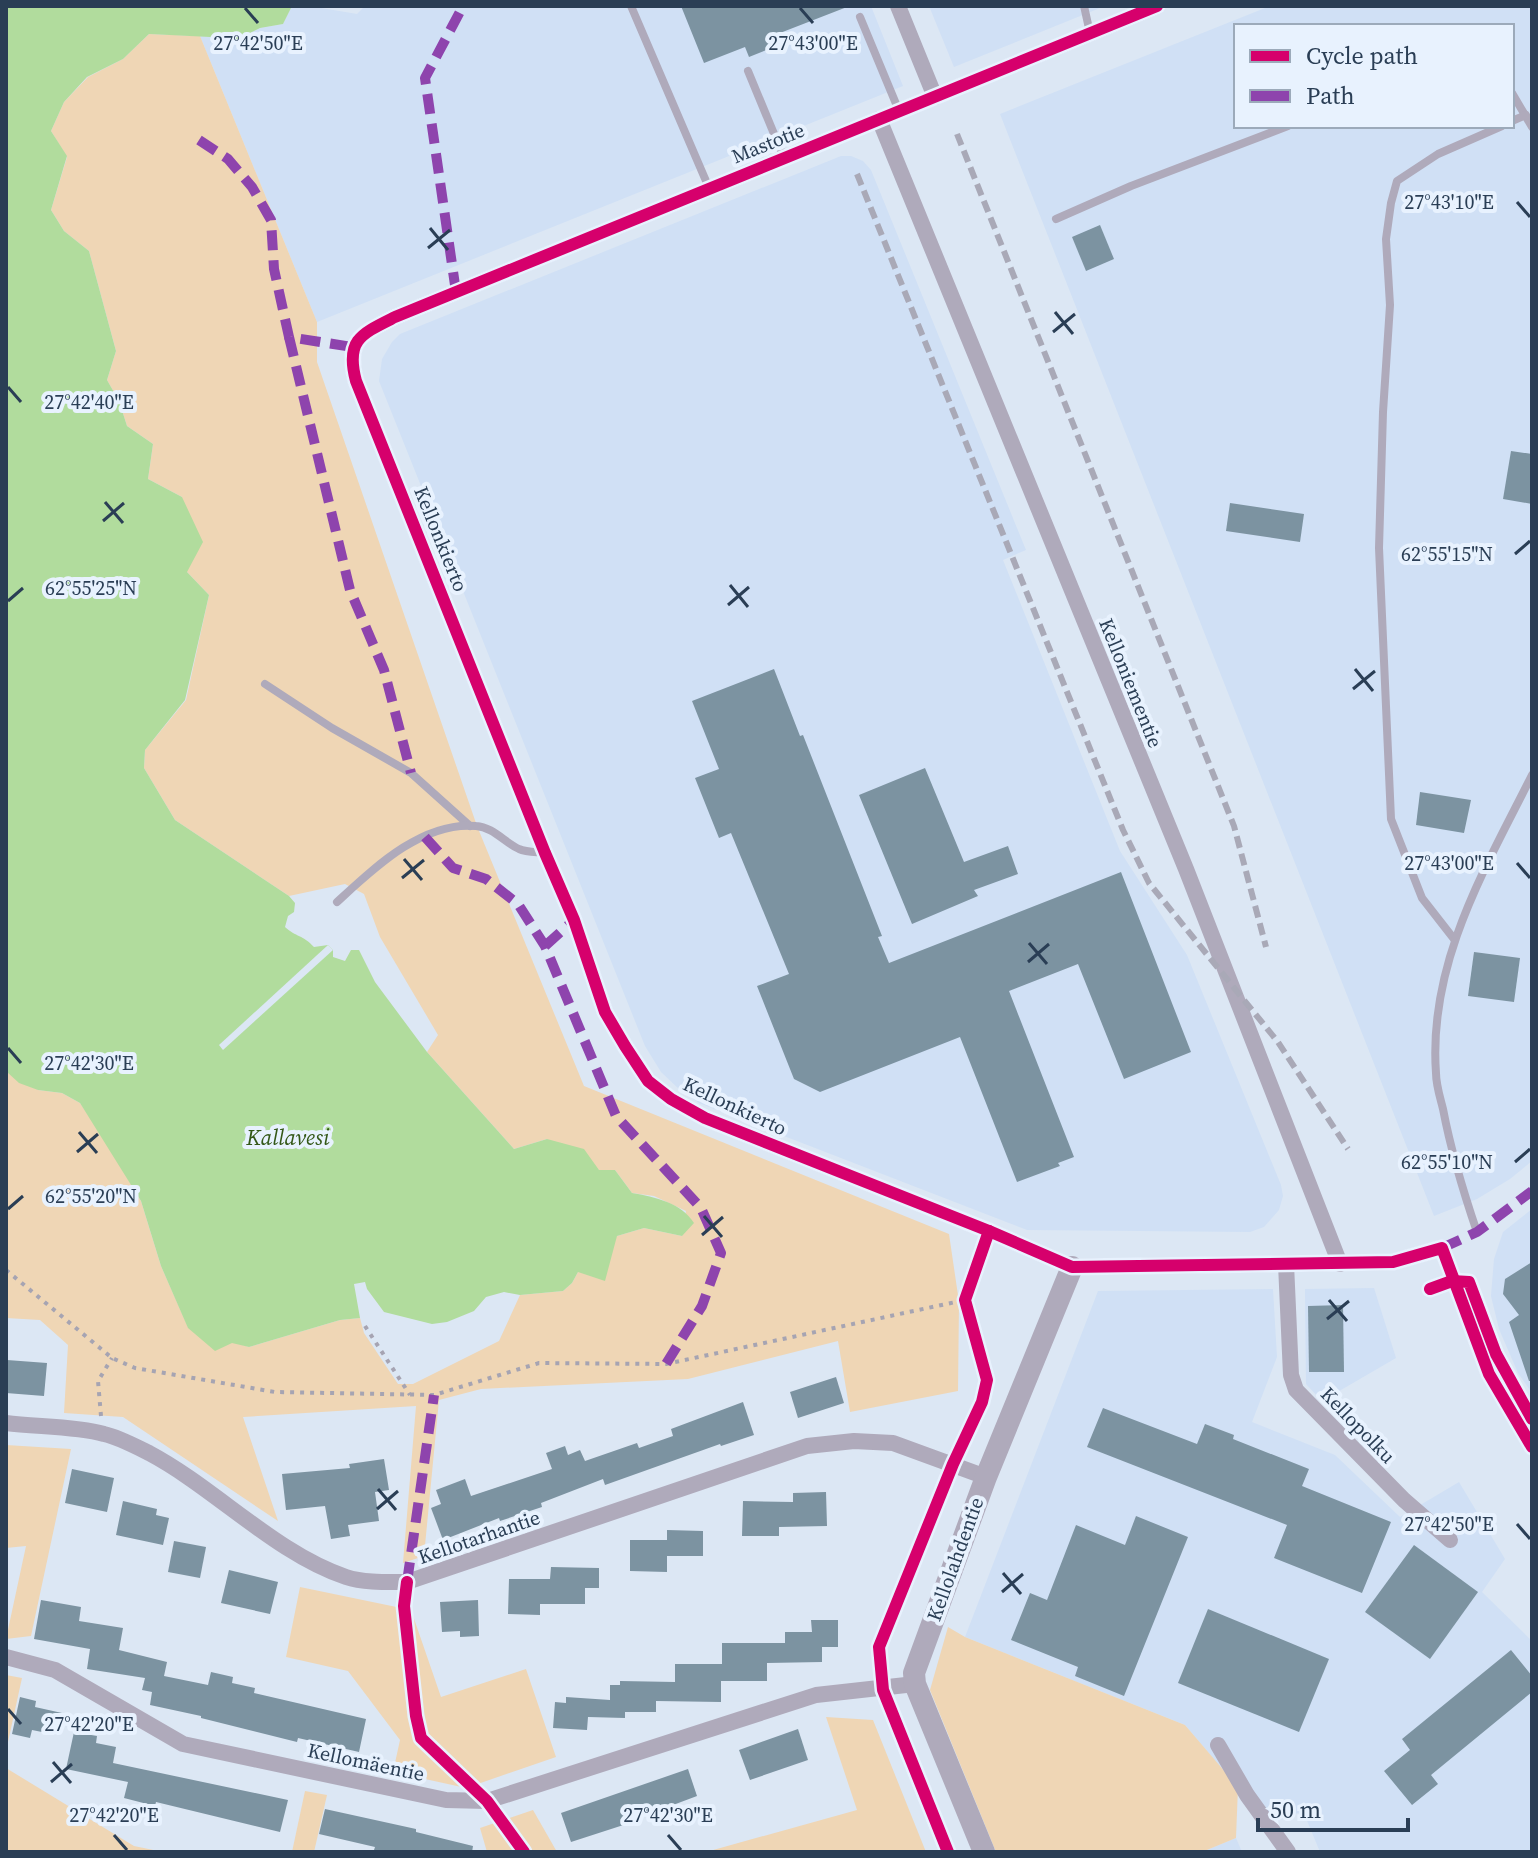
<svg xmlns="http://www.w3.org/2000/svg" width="1538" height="1858" font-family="'Source Serif 4',serif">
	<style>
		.built { fill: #d0e0f5; fill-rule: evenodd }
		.green { fill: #efd6b5 }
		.water { fill: #b1dc9d }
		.pier { fill: #dce7f4 }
		.building { fill: #7c93a1 }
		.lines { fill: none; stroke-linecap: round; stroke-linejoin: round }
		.path { stroke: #a6a4b2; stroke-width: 4; stroke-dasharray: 4 6; stroke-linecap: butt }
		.service { stroke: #afaabb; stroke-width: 8 }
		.minor { stroke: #afaabb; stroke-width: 16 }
		.tertiary { stroke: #afaabb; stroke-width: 22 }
		.rail { stroke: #a9a9b7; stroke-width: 6; stroke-dasharray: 12 6; stroke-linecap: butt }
		.quiet { stroke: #8e44ad; stroke-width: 10; stroke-dasharray: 20 10; stroke-linecap: butt }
		.cycleway-casing { stroke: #e8f2fe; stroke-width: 17 }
		.cycleway { stroke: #d6006c; stroke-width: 12 }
		.ticks { fill: none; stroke: #2a3e55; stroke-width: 3 }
		.labels { text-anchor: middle; stroke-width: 8; stroke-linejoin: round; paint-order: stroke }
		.street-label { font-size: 20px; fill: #2a3e55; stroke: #e8f2fe }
		.water-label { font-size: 22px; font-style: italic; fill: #345818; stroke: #e8f2fe }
		.ticks-label { font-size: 20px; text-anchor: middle; fill: #2a3e55; stroke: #e8f2fe; stroke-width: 8; stroke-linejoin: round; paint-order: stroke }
	</style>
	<rect width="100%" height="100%" fill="#dce7f4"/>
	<g class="built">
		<polygon points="292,6 309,6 357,14 365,6 871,6 903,86 317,322 200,36 210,37 228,44 260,28 283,24"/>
		<polygon points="929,6 1105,6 954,67"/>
		<path d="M1270 6H1532V1161L1510 1179 1477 1199 1434 1216 1000 114ZM1236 26H1512V126H1236Z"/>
		<polygon points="841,156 851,156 863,161 871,170 1026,550 1003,560 1120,851 1187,955 1281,1185 1283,1196 1279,1210 1264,1227 1250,1232 1027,1230 699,1103 680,1090 661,1072 645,1046 379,381 382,359 392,342 400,334"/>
		<polygon points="1532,1209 1532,1393 1518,1373 1499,1329 1491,1296 1494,1259 1503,1232"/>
		<polygon points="1374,1288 1396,1358 1322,1401 1306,1384 1305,1289"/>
		<polygon points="1273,1289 1277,1357 1252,1422 1335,1455 1400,1517 1459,1482 1505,1559 1482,1592 1532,1641 1532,1852 1320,1852 1303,1811 1269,1824 1185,1725 965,1637 1098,1291"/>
		<polygon points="1236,1838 1242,1852 1202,1852"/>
	</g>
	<g class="green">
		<polygon points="149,34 200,36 317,322 317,362 477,826 584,1086 949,1234 959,1302 958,1391 850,1412 838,1341 688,1379 481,1389 439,1400 424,1556 403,1563 416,1406 243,1417 278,1521 123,1417 64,1413 68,1345 40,1320 6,1318 6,1059 38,1090 62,1093 80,1103 100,1132 141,1201 161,1266 188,1327 249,1347 340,1320 360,1318 364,1333 398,1384 413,1384 499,1341 520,1295 563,1291 572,1283 578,1272 617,1236 644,1228 682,1236 686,1211 654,1196 632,1193 615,1170 599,1170 547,1139 514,1149 427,1052 438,1035 380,937 364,894 345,884 289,896 175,820 144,768 145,750 186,700 209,595 187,572 182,497 148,479 153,444 127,426 119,401 107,380 116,351 89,251 64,231 51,210 67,157 51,131 64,102 88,77 123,59"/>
		<polygon points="6,1445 71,1449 31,1636 6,1639 26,1546 6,1548"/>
		<polygon points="300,1587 411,1610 441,1697 526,1669 556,1757 466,1788 393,1772 400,1740 348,1671 286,1657"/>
		<polygon points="948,1627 965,1637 1185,1725 1238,1787 1236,1838 1202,1852 996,1852 930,1690"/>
		<polygon points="6,1675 22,1678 6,1751"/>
		<polygon points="826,1717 873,1720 926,1852 706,1852 857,1810"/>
		<polygon points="6,1768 134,1846 163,1852 6,1852"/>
		<polygon points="305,1791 327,1795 314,1852 292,1852"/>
		<polygon points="533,1810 557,1852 487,1852 480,1828"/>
	</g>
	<path class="water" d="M6 6H292L283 24 260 28 228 44 210 37 149 34 123 59 87 77 64 102 51 131 67 156 51 210 64 231 89 251 116 351 107 380 119 401 127 426 153 444 148 479 182 497 203 542 187 572 209 595 185 700 145 750 144 768 175 820 289 896 295 903 294 912 288 916 285 927C296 937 303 935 314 947L328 945 333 950V957L345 961 351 950H359L375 982 427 1052 514 1149 547 1139 584 1149 599 1170H615L632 1193C655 1197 682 1203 694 1223L682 1236 644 1228 617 1236 605 1281 578 1272 572 1283 563 1291 520 1295 504 1292 486 1297 474 1311 447 1322 432 1324 384 1312 367 1289 365 1282 354 1284 360 1318 340 1320 249 1347 232 1343 215 1351 188 1328 161 1266 141 1201 80 1103 62 1093 38 1090 19 1083 7 1072Z"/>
	<polygon class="pier" points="328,945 333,950 223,1050 219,1045"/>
	<g class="building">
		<polygon points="681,6 847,6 847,7 780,33 784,43 749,57 745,47 704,63"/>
		<polygon points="1100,225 1114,259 1086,271 1072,237"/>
		<polygon points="1511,451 1532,454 1532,504 1503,499"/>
		<polygon points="1230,503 1304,514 1300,542 1226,531"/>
		<polygon points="774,669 800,736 803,735 882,936 878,937 889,963 1121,872 1191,1052 1124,1079 1078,964 1009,991 1074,1157 1058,1163 1060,1166 1017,1182 960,1037 820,1092 794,1079 757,986 789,974 731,833 719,838 695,778 719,769 692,701"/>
		<polygon points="925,768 964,862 1008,846 1018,874 974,890 978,896 912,924 859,795"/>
		<polygon points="1420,792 1471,800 1464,833 1416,825"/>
		<polygon points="1474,952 1520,958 1514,1002 1468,996"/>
		<polygon points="1532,1262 1532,1381 1529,1381 1509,1322 1519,1315 1503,1294 1505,1279"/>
		<polygon points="1343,1305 1344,1372 1309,1372 1308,1306"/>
		<polygon points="7,1360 47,1363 44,1396 6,1393"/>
		<polygon points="836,1377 844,1403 798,1418 790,1392"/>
		<polygon points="743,1402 754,1435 721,1446 720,1444 605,1485 603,1479 541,1503 542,1507 500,1521 499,1518 443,1540 431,1508 441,1504 436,1490 465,1479 471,1496 552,1469 546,1453 565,1446 568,1455 580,1450 585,1461 637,1443 639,1448 673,1436 671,1429"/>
		<polygon points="1103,1408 1197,1444 1205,1424 1234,1435 1233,1439 1309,1469 1302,1486 1391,1522 1362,1593 1274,1558 1287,1525 1087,1447"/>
		<polygon points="384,1459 389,1490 375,1492 379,1521 348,1525 350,1536 331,1539 325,1506 286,1510 282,1474 350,1468 349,1464"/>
		<polygon points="72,1469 114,1478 107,1512 65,1503"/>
		<polygon points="826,1492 827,1526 779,1527 779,1536 742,1536 743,1501 793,1502 793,1493"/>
		<polygon points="123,1501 157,1509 156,1515 169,1518 163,1545 116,1535"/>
		<polygon points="1136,1516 1188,1537 1124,1696 1075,1676 1078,1667 1011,1640 1030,1593 1047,1600 1076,1525 1125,1545"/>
		<polygon points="667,1530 703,1531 703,1556 667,1556 667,1572 630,1571 630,1540 667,1540"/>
		<polygon points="174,1541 206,1547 200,1578 168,1572"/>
		<polygon points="1414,1545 1478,1592 1430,1659 1365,1612"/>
		<polygon points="551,1567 599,1568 599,1588 585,1588 585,1604 540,1604 540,1615 508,1614 509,1579 550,1579"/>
		<polygon points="229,1570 278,1582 270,1614 221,1603"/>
		<polygon points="41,1600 81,1607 79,1621 123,1628 119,1650 167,1662 164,1676 208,1685 211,1672 233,1677 232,1683 255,1688 254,1693 366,1719 359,1752 298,1738 297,1742 201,1718 201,1716 150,1705 152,1692 142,1690 145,1678 87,1669 90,1649 34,1639"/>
		<polygon points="478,1600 479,1636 460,1637 460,1631 442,1632 440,1602"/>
		<polygon points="1208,1609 1329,1659 1299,1732 1178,1683"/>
		<polygon points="811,1620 838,1620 838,1647 822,1647 822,1662 767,1663 767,1681 721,1681 721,1702 656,1701 656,1712 625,1712 625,1718 588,1717 587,1730 553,1728 555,1702 566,1703 566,1697 610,1700 610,1685 620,1685 620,1681 675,1682 675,1664 722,1664 722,1643 785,1643 785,1632 812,1632"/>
		<polygon points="1511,1650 1532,1676 1532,1692 1431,1775 1438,1784 1412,1805 1384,1771 1410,1750 1402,1739"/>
		<polygon points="20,1697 36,1701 35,1707 62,1713 57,1735 32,1730 30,1738 12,1734"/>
		<polygon points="798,1729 808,1760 750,1780 739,1750"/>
		<polygon points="74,1732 97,1736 96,1743 116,1747 113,1763 288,1800 280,1832 156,1802 155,1806 124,1798 128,1782 66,1769"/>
		<polygon points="688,1769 697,1796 641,1817 642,1819 571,1842 561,1813"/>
		<polygon points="325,1809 416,1829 416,1832 473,1846 472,1852 383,1852 374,1850 375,1847 319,1834"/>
	</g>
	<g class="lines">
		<g class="path">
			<polyline points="6,1270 112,1358 135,1368 275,1392 434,1395 539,1363 666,1364 965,1300"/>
			<polyline points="365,1326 410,1395"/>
			<polyline points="101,1416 98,1381 112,1358"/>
		</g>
		<g class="service">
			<polyline points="631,6 709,188"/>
			<polyline points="1084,6 1090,33"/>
			<polyline points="860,17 899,111"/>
			<polyline points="748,71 784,158"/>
			<polyline points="1512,93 1532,127"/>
			<polyline points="1512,121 1526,115"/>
			<polyline points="1056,219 1131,186 1288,126"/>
			<polyline points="265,684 332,728 411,773 470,826"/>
			<path d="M337 902C373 869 422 821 476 826 493 827 504 842 519 849 526 852 536 852 544 853"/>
			<polyline points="1454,939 1422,898 1391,819 1379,548 1383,412 1390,305 1386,239 1391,203 1397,181 1438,154 1502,126"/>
			<path d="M1477 1232C1463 1191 1451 1151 1443 1109 1440 1097 1436 1085 1436 1073 1428 963 1485 869 1532 775"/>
		</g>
		<g class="minor">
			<polyline points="898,6 935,97"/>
			<path d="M1157 6 395 317C361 334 345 340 356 381L545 853 574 920 605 1012 625 1046 648 1081 671 1099 705 1118 989 1231 1072 1267 1393 1262 1442 1248 1489 1374 1532 1447"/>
			<polyline points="879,119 1186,869 1340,1264"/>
			<polyline points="1286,1264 1291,1375 1296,1390 1404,1500 1450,1540"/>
			<path d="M6 1423C36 1427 75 1426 104 1434 118 1437 135 1446 149 1453 215 1488 275 1553 346 1577 364 1583 388 1582 407 1582L807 1446 854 1441 893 1443 986 1477"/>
			<polyline points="6,1657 55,1670 183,1744 446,1800 487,1801 816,1695 915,1684"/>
			<polyline points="1218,1745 1247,1795 1288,1852"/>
		</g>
		<polyline class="tertiary" points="984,1852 915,1684 914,1673 986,1477 1072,1267"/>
		<g class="rail">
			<polyline points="957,134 1234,826 1266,947"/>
			<polyline points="857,174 1123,830 1149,883 1278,1042 1348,1149"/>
		</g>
		<g class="quiet">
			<polyline points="199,140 228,159 252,187 271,220 274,269 289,337 352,347"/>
			<polyline points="456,292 425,78 463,6"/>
			<polyline points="289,337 350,590 384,670 411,773"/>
			<polyline points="425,837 453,868 486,879 518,904 545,946 616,1116 701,1208 721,1253 702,1306 666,1364"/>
			<polyline points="545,946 574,920"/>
			<polyline points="1442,1248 1477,1232 1532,1191"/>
			<polyline points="407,1582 434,1395"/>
		</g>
		<g class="cycleway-casing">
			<g id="cycleway">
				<path d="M1157 6 395 317C361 334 345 340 356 381L545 853 574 920 605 1012 625 1046 648 1081 671 1099 705 1118 989 1231 1072 1267 1393 1262 1442 1248 1489 1374 1532 1447"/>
				<polyline points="1430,1289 1452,1281 1469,1282 1496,1354 1532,1419"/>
				<polyline points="407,1582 404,1606 416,1716 421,1738 487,1801 524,1852"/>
				<polyline points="948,1852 883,1690 879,1647 953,1464 982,1402 987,1380 965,1300 989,1231"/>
			</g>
		</g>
		<use href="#cycleway" class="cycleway"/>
	</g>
	<path class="ticks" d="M245 8 258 23M800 8 813 23M1517 202 1530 217M430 228 448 250M428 248 450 230M1055 312 1073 334M1053 332 1075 314M8 387 21 402M105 502 123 523M103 521 124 503M1515 554 1530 541M730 585 748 607M8 601 23 588M728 605 749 587M1355 669 1373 691M1353 689 1375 671M404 859 422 880M1517 863 1530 878M402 878 424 860M1029 943 1047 964M1028 962 1049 944M8 1048 21 1063M79 1132 97 1153M77 1152 98 1134M1515 1162 1530 1149M8 1209 23 1196M704 1216 722 1237M702 1235 723 1217M1329 1300 1347 1321M1327 1319 1349 1301M378 1489 396 1510M377 1509 398 1491M1517 1524 1530 1539M1003 1573 1021 1594M1002 1592 1023 1574M8 1709 21 1724M53 1762 71 1783M51 1782 72 1764M114 1835 127 1850M668 1835 681 1850"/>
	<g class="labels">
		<g class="street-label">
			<text transform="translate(768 143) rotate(-22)" y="7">Mastotie</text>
			<text transform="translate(441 539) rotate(68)" y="7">Kellonkierto</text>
			<text transform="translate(1131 683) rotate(68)" y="7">Kelloniementie</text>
			<text transform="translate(735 1106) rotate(25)" y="7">Kellonkierto</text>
			<text transform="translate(1358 1425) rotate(46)" y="7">Kellopolku</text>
			<text transform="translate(479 1537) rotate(-19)" y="7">Kellotarhantie</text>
			<text transform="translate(955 1559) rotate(-70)" y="7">Kellolahdentie</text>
			<text transform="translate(366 1762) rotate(12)" y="7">Kellomäentie</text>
		</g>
		<g class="water-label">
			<text x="288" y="1145">Kallavesi</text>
		</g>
	</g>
	<g class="ticks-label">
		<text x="258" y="50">27°42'50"E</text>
		<text x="813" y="50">27°43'00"E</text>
		<text x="1449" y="209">27°43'10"E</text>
		<text x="89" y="409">27°42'40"E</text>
		<text x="1447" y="561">62°55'15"N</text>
		<text x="91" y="595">62°55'25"N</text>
		<text x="1449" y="870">27°43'00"E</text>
		<text x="89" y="1070">27°42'30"E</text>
		<text x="1447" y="1169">62°55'10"N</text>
		<text x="91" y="1203">62°55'20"N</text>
		<text x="1449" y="1531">27°42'50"E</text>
		<text x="89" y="1731">27°42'20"E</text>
		<text x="114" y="1822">27°42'20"E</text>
		<text x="668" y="1822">27°42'30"E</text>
	</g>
	<rect width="1538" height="1858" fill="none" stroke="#2a3e55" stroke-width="16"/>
	<rect x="1234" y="24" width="280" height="104" fill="#e8f2fe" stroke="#9caaba" stroke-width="2"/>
	<rect x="1250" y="50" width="40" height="12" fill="#d6006c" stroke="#9caaba" stroke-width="2"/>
	<text x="1306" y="64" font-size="24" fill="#2a3e55">Cycle path</text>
	<rect x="1250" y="90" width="40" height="12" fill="#8e44ad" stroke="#9caaba" stroke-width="2"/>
	<text x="1306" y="104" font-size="24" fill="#2a3e55">Path</text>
	<path d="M1258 1818v12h150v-12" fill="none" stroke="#2a3e55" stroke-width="4"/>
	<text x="1270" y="1818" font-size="24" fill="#2a3e55" stroke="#e8f2fe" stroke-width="6" paint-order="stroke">50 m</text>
</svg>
